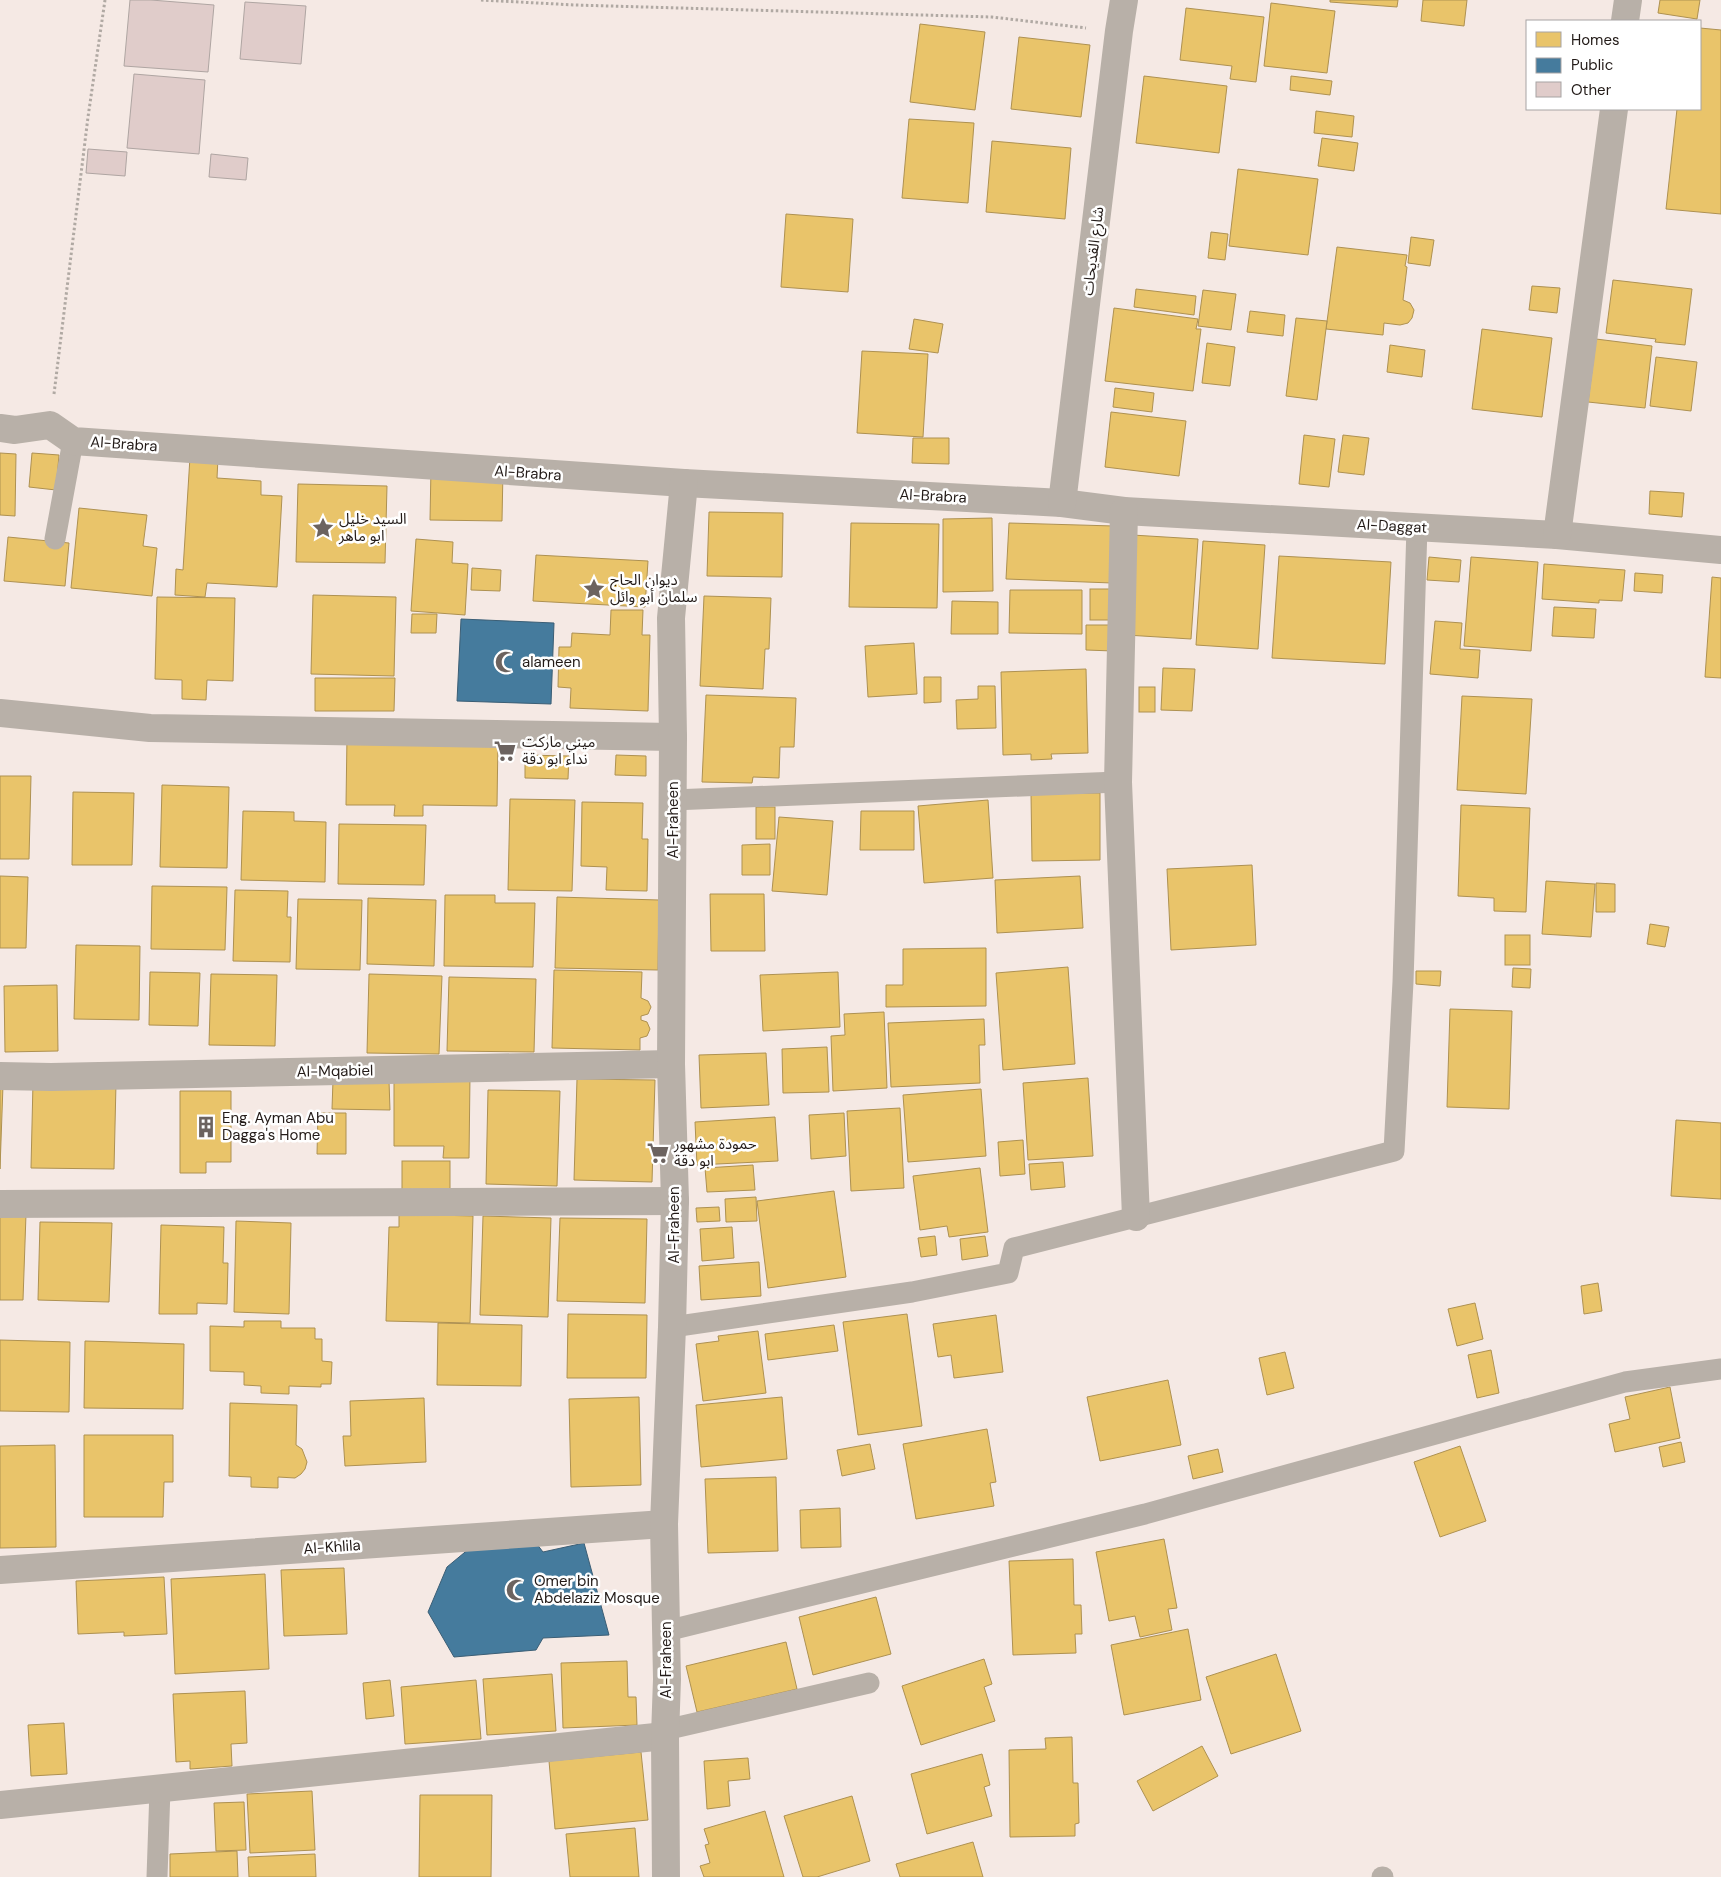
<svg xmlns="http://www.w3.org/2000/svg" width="1721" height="1877" font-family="'DM Sans','Noto Sans Arabic',sans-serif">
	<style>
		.homes { fill: #e9c46a; stroke: #ae9151 }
		.public { fill: #457b9d; stroke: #3b5e75 }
		.building { fill: #e0ccca; stroke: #afa5a2 }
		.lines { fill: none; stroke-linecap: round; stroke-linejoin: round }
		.path { stroke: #b0a9a3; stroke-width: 3; stroke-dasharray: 2.5 2.5; stroke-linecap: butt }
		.lane { stroke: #b8b0a8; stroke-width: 21 }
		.street { stroke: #b8b0a8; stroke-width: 28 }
		.labels { text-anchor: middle; stroke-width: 5; stroke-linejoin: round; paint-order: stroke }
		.street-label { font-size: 15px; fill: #231b18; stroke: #fff }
		.poi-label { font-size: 15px; fill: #231b18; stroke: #fff; text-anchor: start }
	</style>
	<rect width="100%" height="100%" fill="#f5e9e4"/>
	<g class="homes">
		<polygon points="1330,0 1398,0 1397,7 1330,2"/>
		<polygon points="1423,0 1467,0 1464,26 1421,21"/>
		<polygon points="1660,0 1700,0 1697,19 1658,13"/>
		<polygon points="1271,3 1335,11 1327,73 1264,66"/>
		<polygon points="1186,8 1264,17 1256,82 1230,79 1232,66 1180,60"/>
		<polygon points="920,24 985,32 975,110 910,102"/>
		<polygon points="1700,28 1721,30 1721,214 1666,209 1677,109 1700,109"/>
		<polygon points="1019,37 1090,45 1081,117 1011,109"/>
		<polygon points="1144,76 1227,86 1219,153 1136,143"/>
		<polygon points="1291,76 1332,81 1330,95 1290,90"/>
		<polygon points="1316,111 1354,116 1352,137 1314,133"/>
		<polygon points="909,119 974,123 968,203 902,198"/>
		<polygon points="1322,138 1358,143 1354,171 1318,166"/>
		<polygon points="992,141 1071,148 1065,219 986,212"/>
		<polygon points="1238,169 1318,179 1308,255 1229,246"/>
		<polygon points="786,214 853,219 848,292 781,287"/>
		<polygon points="1211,232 1228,234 1225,260 1208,258"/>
		<polygon points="1411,237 1434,240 1430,266 1408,263"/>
		<polygon points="1337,247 1407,255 1405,266 1407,267 1403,300 1410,303 1414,310 1412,318 1408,323 1400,325 1384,323 1383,335 1326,329"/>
		<polygon points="1613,280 1692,289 1685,345 1655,342 1656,339 1606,333"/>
		<polygon points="1532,286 1560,288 1557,313 1529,310"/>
		<polygon points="1136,289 1196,296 1194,315 1134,307"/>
		<polygon points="1203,290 1236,294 1231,330 1198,326"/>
		<polygon points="1114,308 1198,319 1196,329 1201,329 1193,391 1105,381"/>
		<polygon points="1250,311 1285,315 1283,336 1247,332"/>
		<polygon points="1296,318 1327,321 1317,400 1286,396"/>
		<polygon points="914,319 943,324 938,353 909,349"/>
		<polygon points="1482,329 1552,338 1542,417 1472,409"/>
		<polygon points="1596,339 1652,346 1645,408 1588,402"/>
		<polygon points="1207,343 1235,347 1230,386 1202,383"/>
		<polygon points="1390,345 1425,350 1422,377 1387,372"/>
		<polygon points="862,351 928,354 923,437 857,433"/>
		<polygon points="1656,357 1697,362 1691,411 1650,406"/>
		<polygon points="1115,388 1154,393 1152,412 1113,407"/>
		<polygon points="1111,412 1186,421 1179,476 1105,467"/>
		<polygon points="1304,435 1335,439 1329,487 1299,484"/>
		<polygon points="1343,435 1369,438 1364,475 1338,472"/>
		<polygon points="913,438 949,438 949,464 912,463"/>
		<polygon points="0,453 16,454 15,516 0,515"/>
		<polygon points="32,453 59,455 56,490 29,487"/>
		<polygon points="190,457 218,458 217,478 261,481 261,495 282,496 277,587 207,583 205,597 175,595 176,569 183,570"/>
		<polygon points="431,468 503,470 502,521 430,520"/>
		<polygon points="298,484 387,486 385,563 296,562"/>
		<polygon points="1650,491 1684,493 1682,517 1649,514"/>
		<polygon points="79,508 147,515 143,546 157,548 152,596 71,588"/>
		<polygon points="709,512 783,513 782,577 707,576"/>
		<polygon points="992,518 993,591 943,592 943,519"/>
		<polygon points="851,523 939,524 937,608 849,607"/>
		<polygon points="1009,523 1114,526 1112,583 1006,579"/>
		<polygon points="1132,535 1198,539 1191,639 1126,635"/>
		<polygon points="8,537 69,543 65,586 4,581"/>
		<polygon points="416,539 453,542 452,563 468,564 465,615 411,611"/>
		<polygon points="1203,541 1265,545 1258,649 1196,645"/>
		<polygon points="536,555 648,561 645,607 533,601"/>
		<polygon points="1279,556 1391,562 1385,664 1272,658"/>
		<polygon points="1429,557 1461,560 1459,582 1427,580"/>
		<polygon points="1471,557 1538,562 1531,651 1464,646"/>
		<polygon points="1544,564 1625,570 1622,601 1599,600 1599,603 1542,599"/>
		<polygon points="472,568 501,570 500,591 471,590"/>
		<polygon points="1635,573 1663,575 1662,593 1634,591"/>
		<polygon points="1712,577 1721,578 1721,678 1705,677"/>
		<rect x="1090" y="589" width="21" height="31"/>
		<polygon points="1010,590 1082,590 1082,634 1009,633"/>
		<polygon points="313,595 396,597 394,676 311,674"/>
		<polygon points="704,596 771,598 769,649 765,649 763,689 700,686"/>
		<polygon points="157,597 235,598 233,681 207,680 206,700 182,699 182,680 155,679"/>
		<polygon points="952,601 998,602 998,634 951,634"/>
		<polygon points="1554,607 1596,609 1594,638 1552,636"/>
		<polygon points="611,610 643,610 642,635 650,635 648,711 570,708 571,688 558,687 559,647 571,647 572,633 610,635"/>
		<polygon points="412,614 437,614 436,633 411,633"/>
		<polygon points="1435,621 1462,623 1460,649 1480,650 1478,678 1430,674"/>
		<polygon points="1086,625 1113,625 1113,651 1086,650"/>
		<polygon points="914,643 917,694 868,697 865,646"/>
		<polygon points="1163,668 1195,669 1192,711 1161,710"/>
		<polygon points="1086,669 1088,753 1051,754 1052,759 1031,760 1031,754 1003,755 1001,672"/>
		<polygon points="924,677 941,677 941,702 924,703"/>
		<polygon points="315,678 395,678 394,711 315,711"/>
		<polygon points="978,686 995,686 996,728 957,729 956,700 978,699"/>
		<rect x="1139" y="687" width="16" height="25"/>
		<polygon points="706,695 796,698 794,747 780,747 779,778 753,777 752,783 702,782"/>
		<polygon points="1462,696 1532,699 1526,794 1457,790"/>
		<polygon points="347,736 498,738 497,806 423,805 423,816 394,816 395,805 346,805"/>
		<polygon points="525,755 569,756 568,779 525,778"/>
		<polygon points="616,755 646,756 646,776 615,775"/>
		<polygon points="0,776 31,776 29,859 0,859"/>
		<polygon points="162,785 229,787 227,868 160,867"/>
		<polygon points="73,792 134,793 132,865 72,865"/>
		<polygon points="1100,793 1100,860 1032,861 1031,794"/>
		<polygon points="510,799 575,800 572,891 508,890"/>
		<polygon points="988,800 993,878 924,883 918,806"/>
		<polygon points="582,802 643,803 642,839 648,839 647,891 606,890 607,867 581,866"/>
		<polygon points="1461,805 1530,808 1526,912 1494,911 1494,898 1458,896"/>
		<rect x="756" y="807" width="19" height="32"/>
		<polygon points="243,811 294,812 294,821 326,822 325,882 241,880"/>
		<polygon points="861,811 914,811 914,850 860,850"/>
		<polygon points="779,817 833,821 827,895 772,891"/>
		<polygon points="339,824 426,825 424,885 338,884"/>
		<polygon points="770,844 770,875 742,875 742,845"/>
		<polygon points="1252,865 1256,945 1171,950 1167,869"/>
		<polygon points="0,876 28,877 26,948 0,948"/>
		<polygon points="1080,876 1083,928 997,933 995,880"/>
		<polygon points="1546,881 1595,884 1591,937 1542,934"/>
		<polygon points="1596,883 1615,884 1615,912 1596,912"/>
		<polygon points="152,886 227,887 225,950 151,949"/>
		<polygon points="235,890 288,891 287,917 291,917 290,962 233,961"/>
		<polygon points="710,894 764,894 765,951 711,951"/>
		<polygon points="445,895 495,895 495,903 535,903 533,967 444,966"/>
		<polygon points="557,897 659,900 658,970 555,968"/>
		<polygon points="368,898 436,900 434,966 367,964"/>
		<polygon points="298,899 362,900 360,970 296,969"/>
		<polygon points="1650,924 1669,927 1665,947 1647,944"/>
		<rect x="1505" y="935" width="25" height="30"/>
		<polygon points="76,945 140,946 139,1020 74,1019"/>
		<polygon points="986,948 986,1006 886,1007 886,985 903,985 903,949"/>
		<polygon points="1068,967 1075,1064 1003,1070 996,973"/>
		<polygon points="1513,968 1531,969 1530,988 1512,987"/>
		<polygon points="554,970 642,972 641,998 648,1001 651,1007 648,1014 641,1016 641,1020 647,1022 650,1029 647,1036 640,1038 640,1050 552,1048"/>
		<polygon points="1416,971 1441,971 1440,986 1416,984"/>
		<polygon points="150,972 200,973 198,1026 149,1025"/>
		<polygon points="838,972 840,1027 763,1031 760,975"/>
		<polygon points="211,974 277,975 275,1046 209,1045"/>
		<polygon points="369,974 442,976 439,1054 367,1053"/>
		<polygon points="449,977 536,979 534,1052 447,1051"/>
		<polygon points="57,985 58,1051 5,1052 4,986"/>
		<polygon points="1450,1009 1512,1011 1509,1109 1447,1107"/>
		<polygon points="884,1012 887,1088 833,1091 831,1036 845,1035 844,1014"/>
		<polygon points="984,1019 985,1045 979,1045 980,1083 891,1087 888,1023"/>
		<polygon points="827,1047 829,1092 783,1093 782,1049"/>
		<polygon points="766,1053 769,1105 701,1108 699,1055"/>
		<polygon points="394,1076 470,1076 469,1158 443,1158 444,1146 394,1146"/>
		<polygon points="1088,1078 1093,1156 1028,1160 1023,1083"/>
		<polygon points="577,1079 655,1080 652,1182 574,1180"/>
		<polygon points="333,1080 389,1081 390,1110 332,1109"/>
		<polygon points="33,1082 116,1083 114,1169 31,1168"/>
		<polygon points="0,1085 3,1085 0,1169"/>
		<polygon points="981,1089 986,1156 908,1162 903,1095"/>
		<polygon points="488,1090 560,1091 557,1186 486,1184"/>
		<polygon points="180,1091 231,1091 231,1162 206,1162 206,1173 180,1173"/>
		<polygon points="900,1108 904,1188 851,1191 847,1111"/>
		<polygon points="318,1113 346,1113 346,1154 317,1154"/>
		<polygon points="844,1113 846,1156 811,1159 809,1115"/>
		<polygon points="775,1117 778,1161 697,1165 695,1122"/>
		<polygon points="1676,1120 1721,1123 1721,1199 1671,1196"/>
		<polygon points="1023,1140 1025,1174 1000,1176 998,1142"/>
		<rect x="402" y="1161" width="48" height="30"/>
		<polygon points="1063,1162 1065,1187 1031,1190 1029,1164"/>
		<polygon points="753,1165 755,1190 707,1192 705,1168"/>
		<polygon points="980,1168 988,1232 949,1237 947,1226 920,1230 913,1176"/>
		<polygon points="834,1191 846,1277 768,1288 757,1201"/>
		<polygon points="756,1197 757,1221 726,1222 725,1199"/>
		<polygon points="719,1207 720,1221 697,1222 696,1208"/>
		<polygon points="0,1213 26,1214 23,1300 0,1300"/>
		<polygon points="399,1214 473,1216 470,1323 386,1321 389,1227 399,1227"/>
		<polygon points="483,1216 551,1218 548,1317 480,1315"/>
		<polygon points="560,1218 647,1219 645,1303 557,1301"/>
		<polygon points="236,1221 291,1223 289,1314 234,1312"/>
		<polygon points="40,1222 112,1223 109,1302 38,1300"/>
		<polygon points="161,1225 224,1227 223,1263 228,1263 227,1304 197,1303 197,1314 159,1314"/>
		<polygon points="732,1227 734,1258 702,1261 700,1229"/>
		<polygon points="935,1236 937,1255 921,1257 918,1238"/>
		<polygon points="985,1236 988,1256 962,1260 960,1239"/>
		<polygon points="759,1262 761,1296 701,1300 699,1266"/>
		<polygon points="1598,1283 1602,1311 1584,1314 1581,1286"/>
		<polygon points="1475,1303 1483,1339 1457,1346 1448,1309"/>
		<polygon points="568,1314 647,1315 646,1378 567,1378"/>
		<polygon points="907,1314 922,1426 858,1435 843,1322"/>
		<polygon points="996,1315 1003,1372 954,1378 951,1355 938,1357 933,1324"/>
		<polygon points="244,1321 281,1321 281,1328 315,1328 315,1339 322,1339 322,1361 332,1362 331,1384 321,1384 321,1387 289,1386 289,1394 261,1393 261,1386 244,1385 244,1372 210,1371 210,1326 244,1327"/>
		<polygon points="438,1323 522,1325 521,1386 437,1385"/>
		<polygon points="834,1325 838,1351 768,1360 765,1334"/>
		<polygon points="758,1331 766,1393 703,1401 696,1344 719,1341 718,1336"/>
		<polygon points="0,1340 70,1342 69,1412 0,1411"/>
		<polygon points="85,1341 184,1344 183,1409 84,1408"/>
		<polygon points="1491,1350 1499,1393 1477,1398 1468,1355"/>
		<polygon points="1285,1352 1294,1388 1267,1395 1259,1358"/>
		<polygon points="1168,1380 1181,1445 1100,1461 1087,1397"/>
		<polygon points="1670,1387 1680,1438 1615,1452 1609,1424 1630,1419 1625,1397"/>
		<polygon points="639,1397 641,1485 571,1487 569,1399"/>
		<polygon points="782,1397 787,1459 701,1467 696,1405"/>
		<polygon points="424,1398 426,1462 345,1466 343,1436 351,1436 350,1401"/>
		<polygon points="230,1403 297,1405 296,1445 302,1449 307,1462 305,1469 301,1474 295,1478 278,1477 278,1488 251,1487 251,1477 229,1476"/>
		<polygon points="987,1429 996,1482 990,1483 994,1506 916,1519 903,1444"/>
		<polygon points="84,1435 173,1435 173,1482 164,1482 163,1517 84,1517"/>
		<polygon points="1681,1442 1685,1462 1663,1467 1659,1447"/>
		<polygon points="870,1444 875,1469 842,1476 837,1450"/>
		<polygon points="55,1445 56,1547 0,1548 0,1446"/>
		<polygon points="1460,1446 1486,1521 1440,1537 1414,1462"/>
		<polygon points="1218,1449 1223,1472 1193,1479 1188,1456"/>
		<polygon points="776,1477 778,1551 708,1553 705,1479"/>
		<polygon points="840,1508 841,1547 801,1548 800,1510"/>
		<polygon points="1164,1539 1177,1608 1168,1609 1172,1630 1140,1637 1135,1616 1109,1621 1096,1552"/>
		<polygon points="1073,1559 1074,1605 1081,1605 1082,1634 1075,1634 1076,1653 1013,1655 1009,1561"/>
		<polygon points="344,1568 347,1634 284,1636 281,1570"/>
		<polygon points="265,1574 269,1669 175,1674 171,1579"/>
		<polygon points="164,1577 167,1634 124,1636 124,1632 78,1634 76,1581"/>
		<polygon points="876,1597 891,1654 813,1675 799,1617"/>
		<polygon points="1188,1629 1201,1700 1124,1715 1111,1645"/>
		<polygon points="786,1642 797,1689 697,1712 686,1666"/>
		<polygon points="1276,1654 1301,1731 1231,1754 1206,1677"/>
		<polygon points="984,1659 992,1684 984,1687 995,1721 921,1745 902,1686"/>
		<polygon points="627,1661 628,1697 636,1697 637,1725 563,1728 561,1663"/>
		<polygon points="552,1674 556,1731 487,1735 483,1679"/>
		<polygon points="390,1680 394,1716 366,1719 363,1683"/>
		<polygon points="476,1680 481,1739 405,1744 401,1687"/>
		<polygon points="245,1691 247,1743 231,1744 232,1766 190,1769 190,1761 176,1762 173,1694"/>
		<polygon points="64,1723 67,1774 31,1776 28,1725"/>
		<polygon points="1072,1737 1073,1783 1078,1783 1079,1823 1075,1824 1075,1836 1010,1837 1009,1750 1046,1749 1045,1738"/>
		<polygon points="1202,1746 1218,1776 1153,1811 1137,1781"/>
		<polygon points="641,1752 648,1820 555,1829 549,1761"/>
		<polygon points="982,1754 990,1785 984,1787 992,1816 927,1834 911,1774"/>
		<polygon points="748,1758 750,1779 728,1781 730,1806 707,1809 704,1761"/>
		<polygon points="312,1791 315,1850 250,1853 247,1794"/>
		<polygon points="420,1795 492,1795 491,1877 419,1877"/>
		<polygon points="852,1796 870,1861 817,1877 803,1877 784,1816"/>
		<polygon points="244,1802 246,1850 216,1851 214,1803"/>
		<polygon points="765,1811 784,1877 704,1877 700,1866 710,1863 705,1845 709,1844 704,1829"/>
		<polygon points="635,1828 639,1877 570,1877 566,1834"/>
		<polygon points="973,1842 983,1877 900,1877 896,1864"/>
		<polygon points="237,1851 238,1877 170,1877 170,1854"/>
		<polygon points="315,1854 316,1877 249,1877 248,1857"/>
	</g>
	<g class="public">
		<polygon points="461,619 554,623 551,704 457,701"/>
		<polygon points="533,1539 543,1552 584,1543 609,1635 543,1638 536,1650 454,1657 428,1612 447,1567 476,1543"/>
	</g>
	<g class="building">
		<polygon points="130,0 151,0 214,5 208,72 124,66"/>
		<polygon points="245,2 306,6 301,64 240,59"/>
		<polygon points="134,74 205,80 199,154 127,148"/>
		<polygon points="88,149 127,152 125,176 86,173"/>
		<polygon points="211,154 248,158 246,180 209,177"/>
	</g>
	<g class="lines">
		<g class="path">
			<polyline points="481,0 575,5 992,17 1086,28"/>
			<polyline points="54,394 88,117 105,0"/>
		</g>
		<g class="lane">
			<polyline points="55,539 73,441"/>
			<polyline points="673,800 1118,782"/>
			<polyline points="672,1327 912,1292 1008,1273 1014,1248 1394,1151 1403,982 1417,527"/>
			<polyline points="666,1631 1145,1514 1625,1382 1721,1369"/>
			<polyline points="665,1730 869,1683"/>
			<polyline points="157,1877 160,1789"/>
			<polyline points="1382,1877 1383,1877"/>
		</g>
		<g class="street">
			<polyline points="1625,21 1628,0"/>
			<polyline points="0,428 15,430 50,425 73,441 684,483 1062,503 1124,511 1557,535 1721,550"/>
			<polyline points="1062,503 1119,31 1124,0"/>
			<polyline points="1124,511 1118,782 1136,1217"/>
			<polyline points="1557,535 1614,109"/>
			<polyline points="0,713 150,728 673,737"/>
			<polyline points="0,1076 51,1077 671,1064"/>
			<polyline points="0,1204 675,1201"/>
			<polyline points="0,1570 664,1524"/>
			<polyline points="0,1805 665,1736"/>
			<polyline points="666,1877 665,1736 667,1679 664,1524 672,1327 675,1201 671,1064 673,737 671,618 684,483"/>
		</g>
	</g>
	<defs>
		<g id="sight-bare" transform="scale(1.725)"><path d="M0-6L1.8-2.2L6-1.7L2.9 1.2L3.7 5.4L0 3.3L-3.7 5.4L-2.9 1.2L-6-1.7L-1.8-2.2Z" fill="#6c635f" stroke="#fff" stroke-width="2.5" paint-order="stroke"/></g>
		<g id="mosque-bare" transform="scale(1.725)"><path d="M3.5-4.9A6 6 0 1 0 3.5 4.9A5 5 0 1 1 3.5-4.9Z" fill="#6c635f" stroke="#fff" stroke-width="2.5" paint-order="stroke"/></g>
		<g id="supermarket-bare" transform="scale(1.725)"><path d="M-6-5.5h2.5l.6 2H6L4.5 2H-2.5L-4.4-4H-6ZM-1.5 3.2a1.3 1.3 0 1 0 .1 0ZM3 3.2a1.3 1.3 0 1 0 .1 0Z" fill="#6c635f" stroke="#fff" stroke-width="2.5" paint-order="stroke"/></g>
		<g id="building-bare" transform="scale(1.725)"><path d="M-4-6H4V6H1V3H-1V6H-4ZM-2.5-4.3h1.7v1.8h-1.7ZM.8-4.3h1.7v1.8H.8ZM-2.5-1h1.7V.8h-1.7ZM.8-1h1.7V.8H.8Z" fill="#6c635f" stroke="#fff" stroke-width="2.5" paint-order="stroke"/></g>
	</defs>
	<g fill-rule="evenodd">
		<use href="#sight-bare" x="323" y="528"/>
		<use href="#sight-bare" x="594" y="589"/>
		<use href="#mosque-bare" x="506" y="662"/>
		<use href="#supermarket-bare" x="505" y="751"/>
		<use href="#building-bare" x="206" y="1127"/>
		<use href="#supermarket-bare" x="658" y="1153"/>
		<use href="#mosque-bare" x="517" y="1590"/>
	</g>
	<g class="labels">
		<g class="street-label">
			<text transform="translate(1093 251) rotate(-83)" y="5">شارع القديحات</text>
			<text transform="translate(124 444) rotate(4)" y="5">Al-Brabra</text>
			<text transform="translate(528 473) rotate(4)" y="5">Al-Brabra</text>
			<text transform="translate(933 496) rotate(3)" y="5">Al-Brabra</text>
			<text transform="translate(1392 526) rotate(3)" y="5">Al-Daggat</text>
			<text transform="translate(673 820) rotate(-90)" y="5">Al-Fraheen</text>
			<text transform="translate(335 1071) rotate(-1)" y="5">Al-Mqabiel</text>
			<text transform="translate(674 1225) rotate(-90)" y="5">Al-Fraheen</text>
			<text transform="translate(332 1547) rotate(-4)" y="5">Al-Khlila</text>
			<text transform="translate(666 1660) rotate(-90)" y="5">Al-Fraheen</text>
		</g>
		<g class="poi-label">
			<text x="339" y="524">السيد خليل<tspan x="339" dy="17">ابو ماهر</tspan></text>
			<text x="610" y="585">ديوان الحاج<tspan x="610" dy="17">سلمان أبو وائل</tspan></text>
			<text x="522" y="667">alameen</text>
			<text x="522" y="747">ميني ماركت<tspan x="522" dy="17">نداء ابو دقة</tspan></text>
			<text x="222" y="1123">Eng. Ayman Abu<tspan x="222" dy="17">Dagga's Home</tspan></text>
			<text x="674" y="1149">حمودة مشهور<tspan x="674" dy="17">ابو دقة</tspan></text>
			<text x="534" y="1586">Omer bin<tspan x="534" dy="17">Abdelaziz Mosque</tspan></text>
		</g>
	</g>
	<rect x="1526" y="20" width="175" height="90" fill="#ffffff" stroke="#a7a4a3"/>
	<rect x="1536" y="32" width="25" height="15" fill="#e9c46a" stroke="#a7a4a3"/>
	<text x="1571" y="45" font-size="15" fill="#231b18">Homes</text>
	<rect x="1536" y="58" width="25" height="15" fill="#457b9d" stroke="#a7a4a3"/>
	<text x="1571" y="70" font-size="15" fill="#231b18">Public</text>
	<rect x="1536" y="82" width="25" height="15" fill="#e0ccca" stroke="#a7a4a3"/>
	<text x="1571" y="95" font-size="15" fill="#231b18">Other</text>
</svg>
